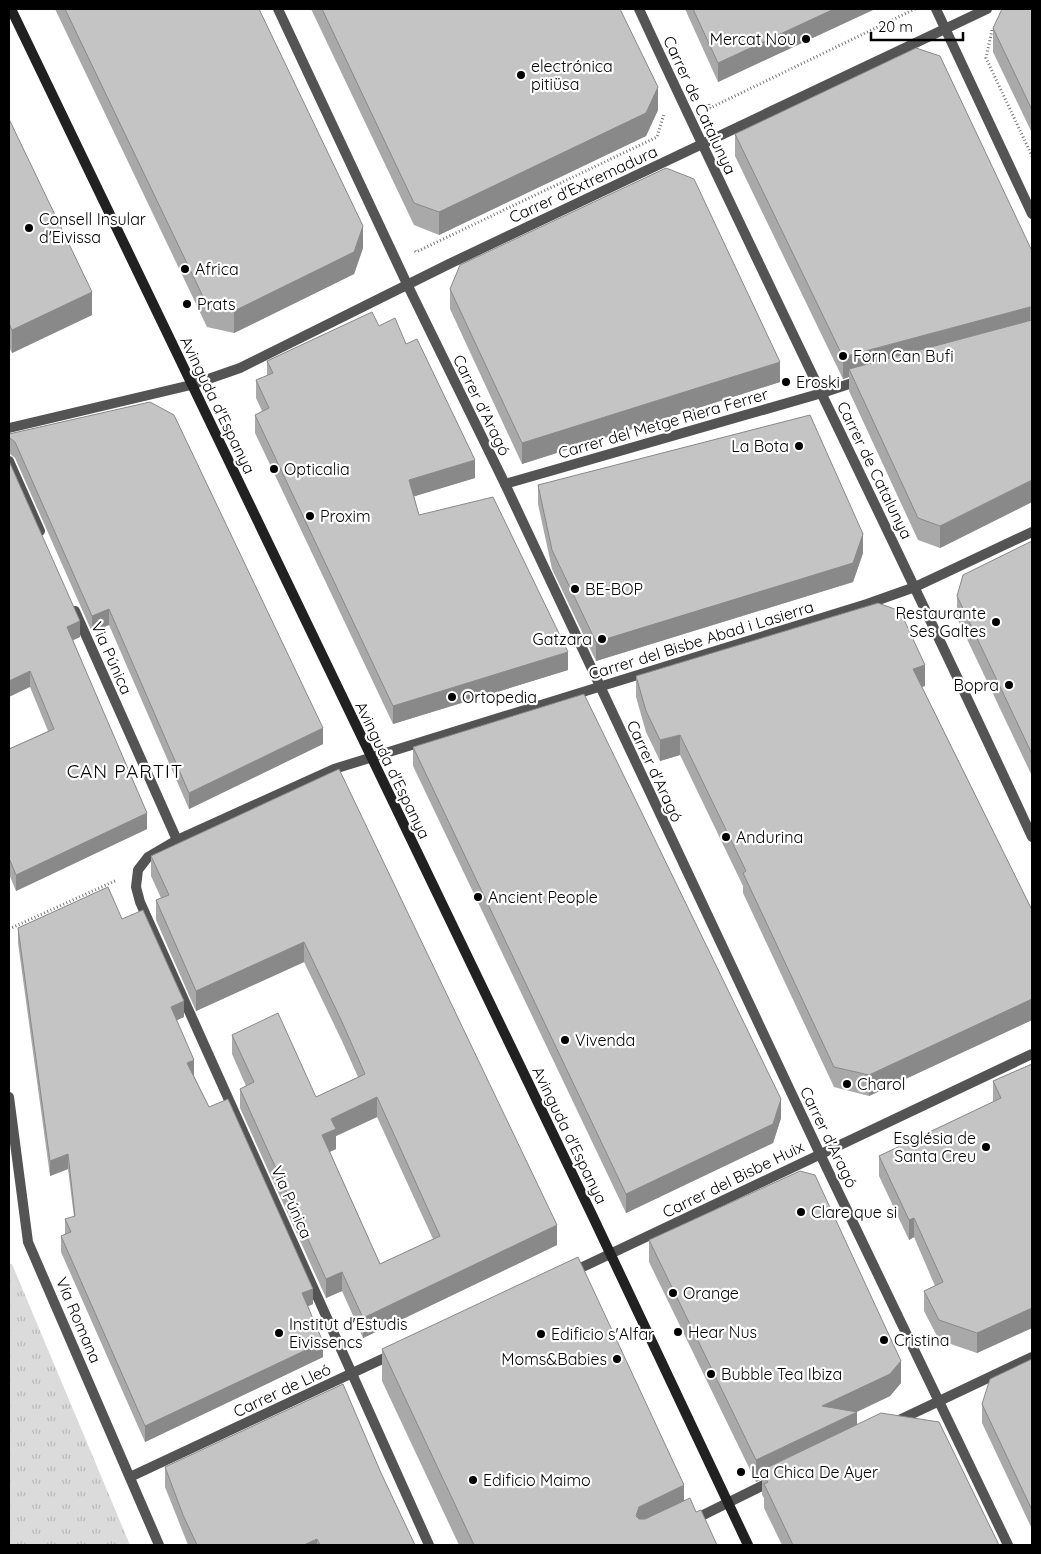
<svg xmlns="http://www.w3.org/2000/svg" width="1041" height="1554" font-family="Quicksand,sans-serif">
	<style>
		.grass { fill: url(#grass-tufts) }
		.lines { fill: none; stroke-linecap: round; stroke-linejoin: round }
		.path { stroke: #767676; stroke-width: 3; stroke-dasharray: 1 2.5; stroke-linecap: butt }
		.street { stroke: #545454; stroke-width: 10 }
		.secondary { stroke: #212121; stroke-width: 10 }
		.wall { fill: #a9a9a9; fill-rule: evenodd }
		.shaded-wall { fill: #898989 }
		.building { fill: #c4c4c4; stroke: #898989; fill-rule: evenodd }
		.poi-dot { fill: #000; stroke: #fff; stroke-width: 2 }
		.labels { text-anchor: middle; stroke-width: 4.5; stroke-linejoin: round; paint-order: stroke }
		.poi-label { font-size: 16px; fill: #000; stroke: #fff; text-anchor: start }
		.street-label { font-size: 16px; fill: #000; stroke: #fff }
		.quarter-label { font-size: 19px; letter-spacing: 1px; fill: #000; stroke: #fff }
	</style>
	<defs>
		<pattern id="grass-tufts" width="24" height="20" patternUnits="userSpaceOnUse" patternTransform="scale(1.25)"><rect width="24" height="20" fill="#dbdbdb"/><path d="M3 7l-1-3M5 7V3M7 7l1-3M15 17l-1-3M17 17v-4M19 17l1-3" fill="none" stroke="#bababa"/></pattern>
	</defs>
	<rect width="100%" height="100%" fill="#fff"/>
	<polygon class="grass" points="9,1264 12,1264 130,1545 9,1545"/>
	<g class="lines">
		<g class="path">
			<polyline points="992,30 986,58 1032,156"/>
			<polyline points="709,104 710,108 915,9"/>
			<polyline points="415,251 416,252 657,137 664,114"/>
			<polyline points="9,929 117,880"/>
		</g>
		<g class="street">
			<polyline points="278,9 407,284 505,484 820,1154 1008,1545"/>
			<path d="M639 9C767 286 904 559 1032 837"/>
			<polyline points="936,9 1032,214"/>
			<polyline points="9,428 191,385 240,368 449,264 987,9"/>
			<polyline points="9,461 40,531"/>
			<polyline points="505,484 822,393 861,380"/>
			<polyline points="75,611 177,840"/>
			<polyline points="9,1097 28,1242 159,1545"/>
			<polyline points="572,1272 1032,1054"/>
			<polyline points="895,1422 1032,1357"/>
			<polyline points="130,1477 393,1354"/>
			<polyline points="691,1521 774,1480"/>
			<polyline points="429,1545 140,902 136,887 138,870 148,857 177,840 334,769 867,604 915,587 1032,532"/>
		</g>
		<polyline class="secondary" points="11,9 593,1217 748,1545"/>
	</g>
	<g class="wall">
		<polygon points="55,9 259,9 363,248 354,274 234,333 207,327"/>
		<polygon points="311,9 620,9 658,110 646,136 439,235 414,225"/>
		<polygon points="685,9 875,9 718,82"/>
		<polygon points="1032,9 1032,133 993,52 993,28"/>
		<polygon points="9,119 92,315 12,353 9,347"/>
		<polygon points="735,134 1032,251 1032,502 940,548 918,540 849,391 849,377 843,379 735,156"/>
		<polygon points="450,289 780,382 522,464 450,309"/>
		<polygon points="379,326 406,344 475,478 414,496 419,515 568,670 393,724 255,433 255,415 262,411 256,398 256,380 267,376 267,361"/>
		<polygon points="9,434 323,744 189,809 109,625 92,632 15,458 10,454 9,455"/>
		<polygon points="9,461 80,637 73,640 147,829 16,891 9,874 9,749 48,731 30,687"/>
		<polygon points="538,485 863,553 853,582 596,661 552,569 538,504"/>
		<polygon points="1032,541 1032,776 957,618 957,596"/>
		<polygon points="636,676 925,686 922,687 1032,910 1032,1020 869,1096 834,1087 743,893 743,886 680,755 660,761 646,732 636,697"/>
		<polygon points="413,747 781,1118 773,1143 626,1213 413,766"/>
		<path d="M339 769 557 1245 363 1338 342 1291 326 1298 240 1108V1089L246 1086 232 1054V1035L316 1097 358 1077 342 1041 304 962 196 1011 156 920V900L161 898 151 876V856ZM377 1117 433 1239 380 1264 330 1152 336 1149V1136Z"/>
		<polygon points="122,919 184,1017 176,1020 194,1076 209,1107 313,1304 308,1306 323,1357 145,1442 61,1252 61,1236 65,1235 65,1219 74,1217 68,1169 50,1176 18,943 18,928"/>
		<polygon points="1032,1064 1032,1328 977,1353 939,1340 924,1311 924,1291 935,1286 914,1237 909,1240 879,1176 879,1156 993,1102 993,1081"/>
		<polygon points="649,1240 901,1383 890,1396 857,1412 857,1424 999,1545 782,1545 764,1508 764,1498 762,1495 762,1479 756,1482 649,1262"/>
		<polygon points="382,1349 684,1500 696,1512 717,1545 459,1545 382,1381"/>
		<polygon points="1032,1359 1032,1529 982,1423 982,1404"/>
		<polygon points="165,1467 415,1545 188,1545 165,1487"/>
	</g>
	<g class="shaded-wall">
		<polygon points="834,9 875,9 718,82 718,63"/>
		<polygon points="658,87 658,110 646,136 439,235 439,212"/>
		<polygon points="363,226 363,248 354,274 234,333 234,311"/>
		<polygon points="92,292 92,315 12,353 12,330"/>
		<polygon points="1030,307 1030,328 849,369 849,377 843,379 843,357"/>
		<polygon points="780,362 780,382 522,464 522,443"/>
		<polygon points="475,460 475,478 409,498 409,480"/>
		<polygon points="1032,480 1032,502 940,548 940,526"/>
		<polygon points="863,534 863,553 853,582 596,661 596,642"/>
		<polygon points="109,609 109,625 92,632 92,616"/>
		<polygon points="80,621 80,637 67,643 67,627"/>
		<polygon points="568,652 568,670 393,724 393,706"/>
		<polygon points="925,665 925,686 913,689 913,669"/>
		<polygon points="30,671 30,687 9,697 9,681"/>
		<polygon points="323,728 323,744 189,809 189,793"/>
		<polygon points="680,735 680,755 660,761 660,740"/>
		<polygon points="147,813 147,829 16,891 16,875"/>
		<polygon points="304,942 304,962 196,1011 196,991"/>
		<polygon points="1032,999 1032,1020 869,1096 869,1075"/>
		<polygon points="184,1001 184,1017 171,1023 171,1007"/>
		<polygon points="194,1060 194,1076 187,1078 187,1063"/>
		<polygon points="377,1097 377,1117 336,1136 336,1149 322,1155 322,1135 331,1119"/>
		<polygon points="781,1099 781,1118 773,1143 626,1213 626,1194"/>
		<polygon points="68,1154 68,1169 50,1176 50,1161"/>
		<polygon points="914,1218 914,1237 909,1240 909,1220"/>
		<polygon points="557,1225 557,1245 363,1338 363,1318"/>
		<polygon points="342,1272 342,1291 326,1298 326,1279"/>
		<polygon points="313,1289 313,1304 302,1309 302,1293"/>
		<polygon points="1032,1308 1032,1328 977,1353 977,1333"/>
		<polygon points="323,1342 323,1357 145,1442 145,1426"/>
		<polygon points="901,1361 901,1383 890,1396 822,1428 822,1406"/>
		<polygon points="857,1412 857,1434 762,1470 762,1479 756,1482 756,1460"/>
		<polygon points="684,1485 684,1517 639,1539 636,1516 639,1507"/>
		<polygon points="317,1539 317,1545 304,1545"/>
	</g>
	<g class="building">
		<polygon points="65,9 259,9 363,226 354,252 234,311 207,305"/>
		<polygon points="322,9 620,9 658,87 646,113 439,212 414,203"/>
		<polygon points="693,9 834,9 718,63"/>
		<polygon points="1002,9 1032,9 1032,110 993,28"/>
		<polygon points="916,48 940,56 1032,251 1032,308 1030,307 843,357 735,134"/>
		<polygon points="9,119 92,292 12,330 9,323"/>
		<polygon points="666,168 694,179 780,362 522,443 450,289 460,265"/>
		<polygon points="372,312 379,326 395,318 406,344 417,339 475,460 409,480 419,515 493,497 568,652 393,706 255,415 269,408 256,380 273,373 267,361"/>
		<polygon points="1032,320 1032,480 940,526 918,518 849,369"/>
		<polygon points="150,402 174,415 323,728 189,793 109,609 92,616 15,442 10,438 9,438 9,434"/>
		<polygon points="810,415 863,534 853,563 596,642 552,550 538,485"/>
		<polygon points="9,461 80,621 67,627 147,813 16,875 9,858 9,749 54,729 30,671 9,681"/>
		<polygon points="1032,541 1032,754 957,596 963,575"/>
		<polygon points="878,603 900,611 925,665 913,669 1032,910 1032,999 869,1075 834,1067 743,873 746,871 680,735 660,740 646,711 636,676"/>
		<polygon points="584,694 781,1099 773,1124 626,1194 413,747"/>
		<path d="M339 769 557 1225 363 1318 342 1272 326 1279 240 1089 254 1082 232 1035 278 1013 316 1097 365 1074 342 1022 304 942 196 991 156 900 169 895 151 856ZM377 1097 440 1236 380 1264 322 1135 336 1129 331 1119Z"/>
		<polygon points="108,887 122,919 143,910 184,1001 171,1007 194,1060 187,1063 209,1107 228,1099 313,1289 302,1293 323,1342 145,1426 61,1236 71,1232 65,1219 75,1216 68,1154 50,1161 18,928"/>
		<polygon points="1032,1064 1032,1308 977,1333 939,1320 924,1291 943,1282 914,1218 909,1220 879,1156 1001,1098 993,1081"/>
		<polygon points="800,1171 815,1175 901,1361 890,1374 822,1406 857,1412 756,1460 649,1240"/>
		<polygon points="578,1257 684,1485 639,1507 636,1516 639,1519 645,1519 690,1498 696,1512 701,1510 717,1545 474,1545 382,1349"/>
		<polygon points="1032,1359 1032,1510 982,1404 990,1379"/>
		<polygon points="343,1384 381,1473 415,1545 320,1545 317,1539 304,1545 197,1545 183,1515 165,1467"/>
		<polygon points="881,1413 939,1422 999,1545 793,1545 764,1484 768,1482 762,1470"/>
	</g>
	<g class="poi-dot">
		<circle cx="806" cy="39" r="5"/>
		<circle cx="521" cy="75" r="5"/>
		<circle cx="29" cy="228" r="5"/>
		<circle cx="185" cy="269" r="5"/>
		<circle cx="187" cy="304" r="5"/>
		<circle cx="843" cy="356" r="5"/>
		<circle cx="786" cy="382" r="5"/>
		<circle cx="799" cy="446" r="5"/>
		<circle cx="274" cy="469" r="5"/>
		<circle cx="310" cy="516" r="5"/>
		<circle cx="575" cy="589" r="5"/>
		<circle cx="996" cy="622" r="5"/>
		<circle cx="602" cy="639" r="5"/>
		<circle cx="1009" cy="685" r="5"/>
		<circle cx="452" cy="697" r="5"/>
		<circle cx="726" cy="837" r="5"/>
		<circle cx="478" cy="897" r="5"/>
		<circle cx="565" cy="1040" r="5"/>
		<circle cx="847" cy="1084" r="5"/>
		<circle cx="986" cy="1147" r="5"/>
		<circle cx="801" cy="1212" r="5"/>
		<circle cx="673" cy="1293" r="5"/>
		<circle cx="678" cy="1332" r="5"/>
		<circle cx="279" cy="1333" r="5"/>
		<circle cx="541" cy="1334" r="5"/>
		<circle cx="884" cy="1340" r="5"/>
		<circle cx="617" cy="1359" r="5"/>
		<circle cx="711" cy="1374" r="5"/>
		<circle cx="741" cy="1472" r="5"/>
		<circle cx="473" cy="1480" r="5"/>
	</g>
	<g class="labels">
		<g class="poi-label">
			<text x="796" y="45" text-anchor="end">Mercat Nou</text>
			<text x="531" y="72">electrónica<tspan x="531" dy="18">pitiüsa</tspan></text>
			<text x="39" y="225">Consell Insular<tspan x="39" dy="18">d'Eivissa</tspan></text>
			<text x="195" y="275">Africa</text>
			<text x="197" y="310">Prats</text>
			<text x="853" y="362">Forn Can Bufi</text>
			<text x="796" y="388">Eroski</text>
			<text x="789" y="452" text-anchor="end">La Bota</text>
			<text x="284" y="475">Opticalia</text>
			<text x="320" y="522">Proxim</text>
			<text x="585" y="595">BE-BOP</text>
			<text x="986" y="619" text-anchor="end">Restaurante<tspan x="986" dy="18">Ses Galtes</tspan></text>
			<text x="592" y="645" text-anchor="end">Gatzara</text>
			<text x="999" y="691" text-anchor="end">Bopra</text>
			<text x="462" y="703">Ortopedia</text>
			<text x="736" y="843">Andurina</text>
			<text x="488" y="903">Ancient People</text>
			<text x="575" y="1046">Vivenda</text>
			<text x="857" y="1090">Charol</text>
			<text x="976" y="1144" text-anchor="end">Església de<tspan x="976" dy="18">Santa Creu</tspan></text>
			<text x="811" y="1218">Clare que si</text>
			<text x="683" y="1299">Orange</text>
			<text x="289" y="1330">Institut d'Estudis<tspan x="289" dy="18">Eivissencs</tspan></text>
			<text x="688" y="1338">Hear Nus</text>
			<text x="551" y="1340">Edificio s'Alfar</text>
			<text x="894" y="1346">Cristina</text>
			<text x="607" y="1365" text-anchor="end">Moms&amp;Babies</text>
			<text x="721" y="1380">Bubble Tea Ibiza</text>
			<text x="751" y="1478">La Chica De Ayer</text>
			<text x="483" y="1486">Edificio Maimo</text>
		</g>
		<g class="street-label">
			<text transform="translate(700 105) rotate(65)" y="6">Carrer de Catalunya</text>
			<text transform="translate(583 184) rotate(-25)" y="6">Carrer d'Extremadura</text>
			<text transform="translate(218 405) rotate(64)" y="6">Avinguda d'Espanya</text>
			<text transform="translate(482 405) rotate(64)" y="6">Carrer d'Aragó</text>
			<text transform="translate(663 423) rotate(-16)" y="6">Carrer del Metge Riera Ferrer</text>
			<text transform="translate(875 470) rotate(64)" y="6">Carrer de Catalunya</text>
			<text transform="translate(701 640) rotate(-17)" y="6">Carrer del Bisbe Abad i Lasierra</text>
			<text transform="translate(112 658) rotate(66)" y="6">Via Púnica</text>
			<text transform="translate(393 770) rotate(64)" y="6">Avinguda d'Espanya</text>
			<text transform="translate(655 771) rotate(65)" y="6">Carrer d'Aragó</text>
			<text transform="translate(570 1135) rotate(64)" y="6">Avinguda d'Espanya</text>
			<text transform="translate(829 1137) rotate(64)" y="6">Carrer d'Aragó</text>
			<text transform="translate(733 1179) rotate(-26)" y="6">Carrer del Bisbe Huix</text>
			<text transform="translate(292 1202) rotate(66)" y="6">Via Púnica</text>
			<text transform="translate(79 1320) rotate(67)" y="6">Vía Romana</text>
			<text transform="translate(282 1390) rotate(-25)" y="6">Carrer de Lleó</text>
		</g>
		<g class="quarter-label">
			<text x="125" y="778">CAN PARTIT</text>
		</g>
	</g>
	<rect width="1041" height="1554" fill="none" stroke="#000000" stroke-width="20"/>
	<path d="M871 32v8h92v-8" fill="none" stroke="#000000" stroke-width="2.5"/>
	<text x="878" y="32" font-size="15" fill="#000000" stroke="#ffffff" stroke-width="4" paint-order="stroke">20 m</text>
</svg>
